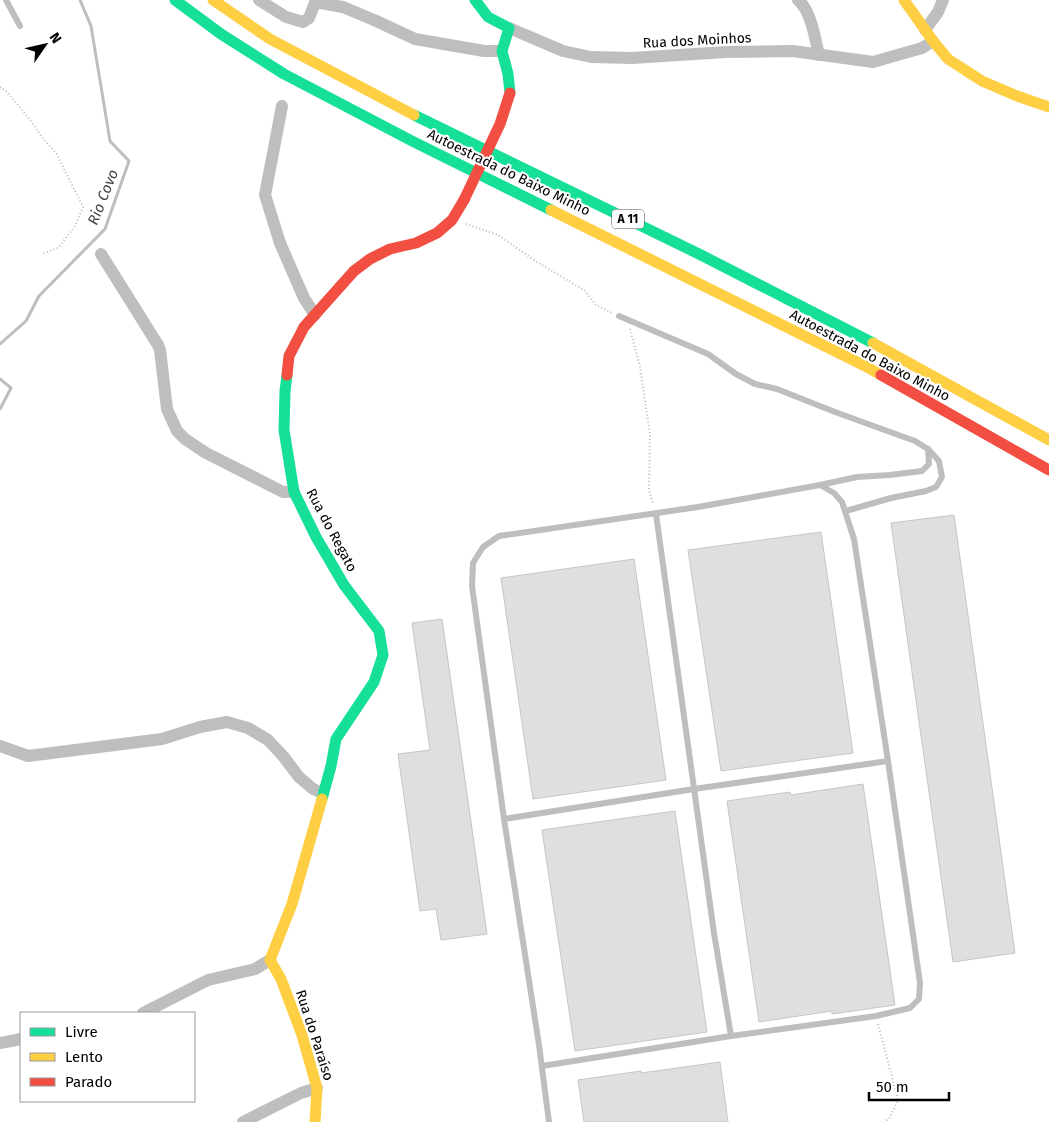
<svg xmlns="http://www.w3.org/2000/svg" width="1049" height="1122" font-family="'Fira Sans',sans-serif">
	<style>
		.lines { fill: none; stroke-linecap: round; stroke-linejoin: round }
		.stream { stroke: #bebebe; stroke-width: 3 }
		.building { fill: #dfdfdf; stroke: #c6c6c6 }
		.path { stroke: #b9b9b9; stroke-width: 2; stroke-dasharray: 1 2.5; stroke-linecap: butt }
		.lane { stroke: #bebebe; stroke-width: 6 }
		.street { stroke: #bebebe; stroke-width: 12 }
		.fast { stroke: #16e098; stroke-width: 11 }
		.slow { stroke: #ffcf43; stroke-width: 11 }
		.jam { stroke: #f24e42; stroke-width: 11 }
		.jam-bridge { stroke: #f24e42; stroke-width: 11 }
		.labels { text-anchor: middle; stroke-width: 4; stroke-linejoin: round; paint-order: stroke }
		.shield { fill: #fff; stroke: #4c4c4c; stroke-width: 1 }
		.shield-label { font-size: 12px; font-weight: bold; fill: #000 }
		.street-label { font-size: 14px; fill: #000; stroke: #fff }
		.water-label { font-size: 15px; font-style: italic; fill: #434343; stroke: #fff }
	</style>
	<rect width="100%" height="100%" fill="#fff"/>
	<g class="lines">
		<g class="stream">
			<polyline points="0,344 26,321 39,296 105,229 129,161 110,141 91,26 80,0"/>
			<polyline points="0,379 11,388 0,409"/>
		</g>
	</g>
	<g class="building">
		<polygon points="954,515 1015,953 953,962 891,523"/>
		<polygon points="821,532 853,753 721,771 688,550"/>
		<polygon points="634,559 666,780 533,799 501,578"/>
		<polygon points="442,619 487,934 441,940 436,909 420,911 398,754 430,750 412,623"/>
		<polygon points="863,784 895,1005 832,1014 832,1011 759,1022 727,801 790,792 791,795"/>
		<polygon points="675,811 707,1032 575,1051 542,830"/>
		<polygon points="720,1062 728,1122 584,1122 578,1080 641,1071 641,1073"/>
	</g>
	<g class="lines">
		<g class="path">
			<polyline points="0,87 6,91 28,117 42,137 56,153 83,207 75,226 58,248 42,254"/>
			<polyline points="466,224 498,235 537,262 584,290 596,305 612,313"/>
			<polyline points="630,329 640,367 650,435 649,490 653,504"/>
			<polyline points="878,1024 898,1100 889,1119 884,1122"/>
		</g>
		<g class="lane">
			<polyline points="6,0 20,26"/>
			<polyline points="619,316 708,354 736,374 755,384 777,389 835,412 915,441 928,449 939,461 942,477 936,487 926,491 891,498 846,511"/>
			<polyline points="820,485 857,477 890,475 922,471 929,464 928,449"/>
			<polyline points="656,514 714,933 731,1036"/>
			<polyline points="504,819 694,789 888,761"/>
			<polyline points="542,1066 731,1036 876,1016 910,1008 919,999 920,983 888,761 854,539 842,502 834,493 820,485 698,507 499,536 483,547 473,563 472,586 504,819 539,1045 549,1122"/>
		</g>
		<g class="street">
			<polyline points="259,0 286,17 303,22 309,18 316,0"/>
			<path d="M798 0C811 10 815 39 819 55"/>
			<polyline points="315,2 343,7 374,20 415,39 484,51 502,51"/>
			<polyline points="509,28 563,51 591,57 632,58 726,52 793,51 873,62 922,48 933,41"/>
			<polyline points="925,30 938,12 943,0"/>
			<polyline points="282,106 265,195 280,243 304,298 315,315"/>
			<polyline points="101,254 158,345 160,350 167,409 177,431 185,439 206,453 283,492 294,492"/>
			<polyline points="0,746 28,756 162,739 200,727 227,722 248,728 268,740 283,756 299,777 313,789 323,793"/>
			<polyline points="143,1013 208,980 255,969 270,960"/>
			<polyline points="0,1043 21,1039"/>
			<polyline points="243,1122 301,1093 317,1088"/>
		</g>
		<g class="fast">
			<polyline points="175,0 221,34 284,74 412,141 551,210"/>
			<polyline points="475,0 488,17 509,28 502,51 508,74 510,93"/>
			<polyline points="414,115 703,256 873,343"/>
			<polyline points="287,375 285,391 284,430 294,492 316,537 344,585 379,631 383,655 374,682 336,739 331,766 322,799"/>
		</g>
		<g class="slow">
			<polyline points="213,0 270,39 414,115"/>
			<polyline points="904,0 933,41 948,59 982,81 1017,96 1049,107"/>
			<polyline points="551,210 865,366 881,375"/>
			<polyline points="873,343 1049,440"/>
			<polyline points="315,1122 317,1088 302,1035 281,979 270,960 292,904 322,799"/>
		</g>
		<g class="jam">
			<polyline points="287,375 289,356 304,327 354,271 370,259 390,249 416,243 437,233 452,220 464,200"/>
			<polyline points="881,375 1049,470"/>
		</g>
		<polyline class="jam-bridge" points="464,200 500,124 510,93"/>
	</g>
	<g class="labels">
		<rect class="shield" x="612" y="209.5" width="32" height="19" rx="4"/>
		<g class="shield-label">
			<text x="628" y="223">A 11</text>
		</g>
		<g class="street-label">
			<text transform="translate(697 40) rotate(-3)" y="5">Rua dos Moinhos</text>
			<text transform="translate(509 172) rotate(26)" y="5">Autoestrada do Baixo Minho</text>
			<text transform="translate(870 355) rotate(28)" y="5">Autoestrada do Baixo Minho</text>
			<text transform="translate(332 530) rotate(62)" y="5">Rua do Regato</text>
			<text transform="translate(315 1035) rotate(72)" y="5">Rua do Paraíso</text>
		</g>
		<g class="water-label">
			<text transform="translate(103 197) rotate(-68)" y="5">Rio Covo</text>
		</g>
	</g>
	<rect x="20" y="1012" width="175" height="90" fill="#ffffff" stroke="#999999"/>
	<rect x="30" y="1028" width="25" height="8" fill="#16e098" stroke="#999999"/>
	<text x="65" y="1037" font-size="15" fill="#000000">Livre</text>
	<rect x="30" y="1053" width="25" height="8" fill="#ffcf43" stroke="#999999"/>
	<text x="65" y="1062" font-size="15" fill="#000000">Lento</text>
	<rect x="30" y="1078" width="25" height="8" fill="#f24e42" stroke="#999999"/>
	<text x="65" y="1087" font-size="15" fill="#000000">Parado</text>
	<g transform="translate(45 45) rotate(56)" stroke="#ffffff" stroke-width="4" paint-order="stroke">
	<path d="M0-4L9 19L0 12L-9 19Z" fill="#000000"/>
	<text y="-8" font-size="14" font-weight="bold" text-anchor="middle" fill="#000000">N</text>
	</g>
	<path d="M869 1092v8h80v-8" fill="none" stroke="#000000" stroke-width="2.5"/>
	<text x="876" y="1092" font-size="15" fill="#000000" stroke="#ffffff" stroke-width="4" paint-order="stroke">50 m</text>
</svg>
